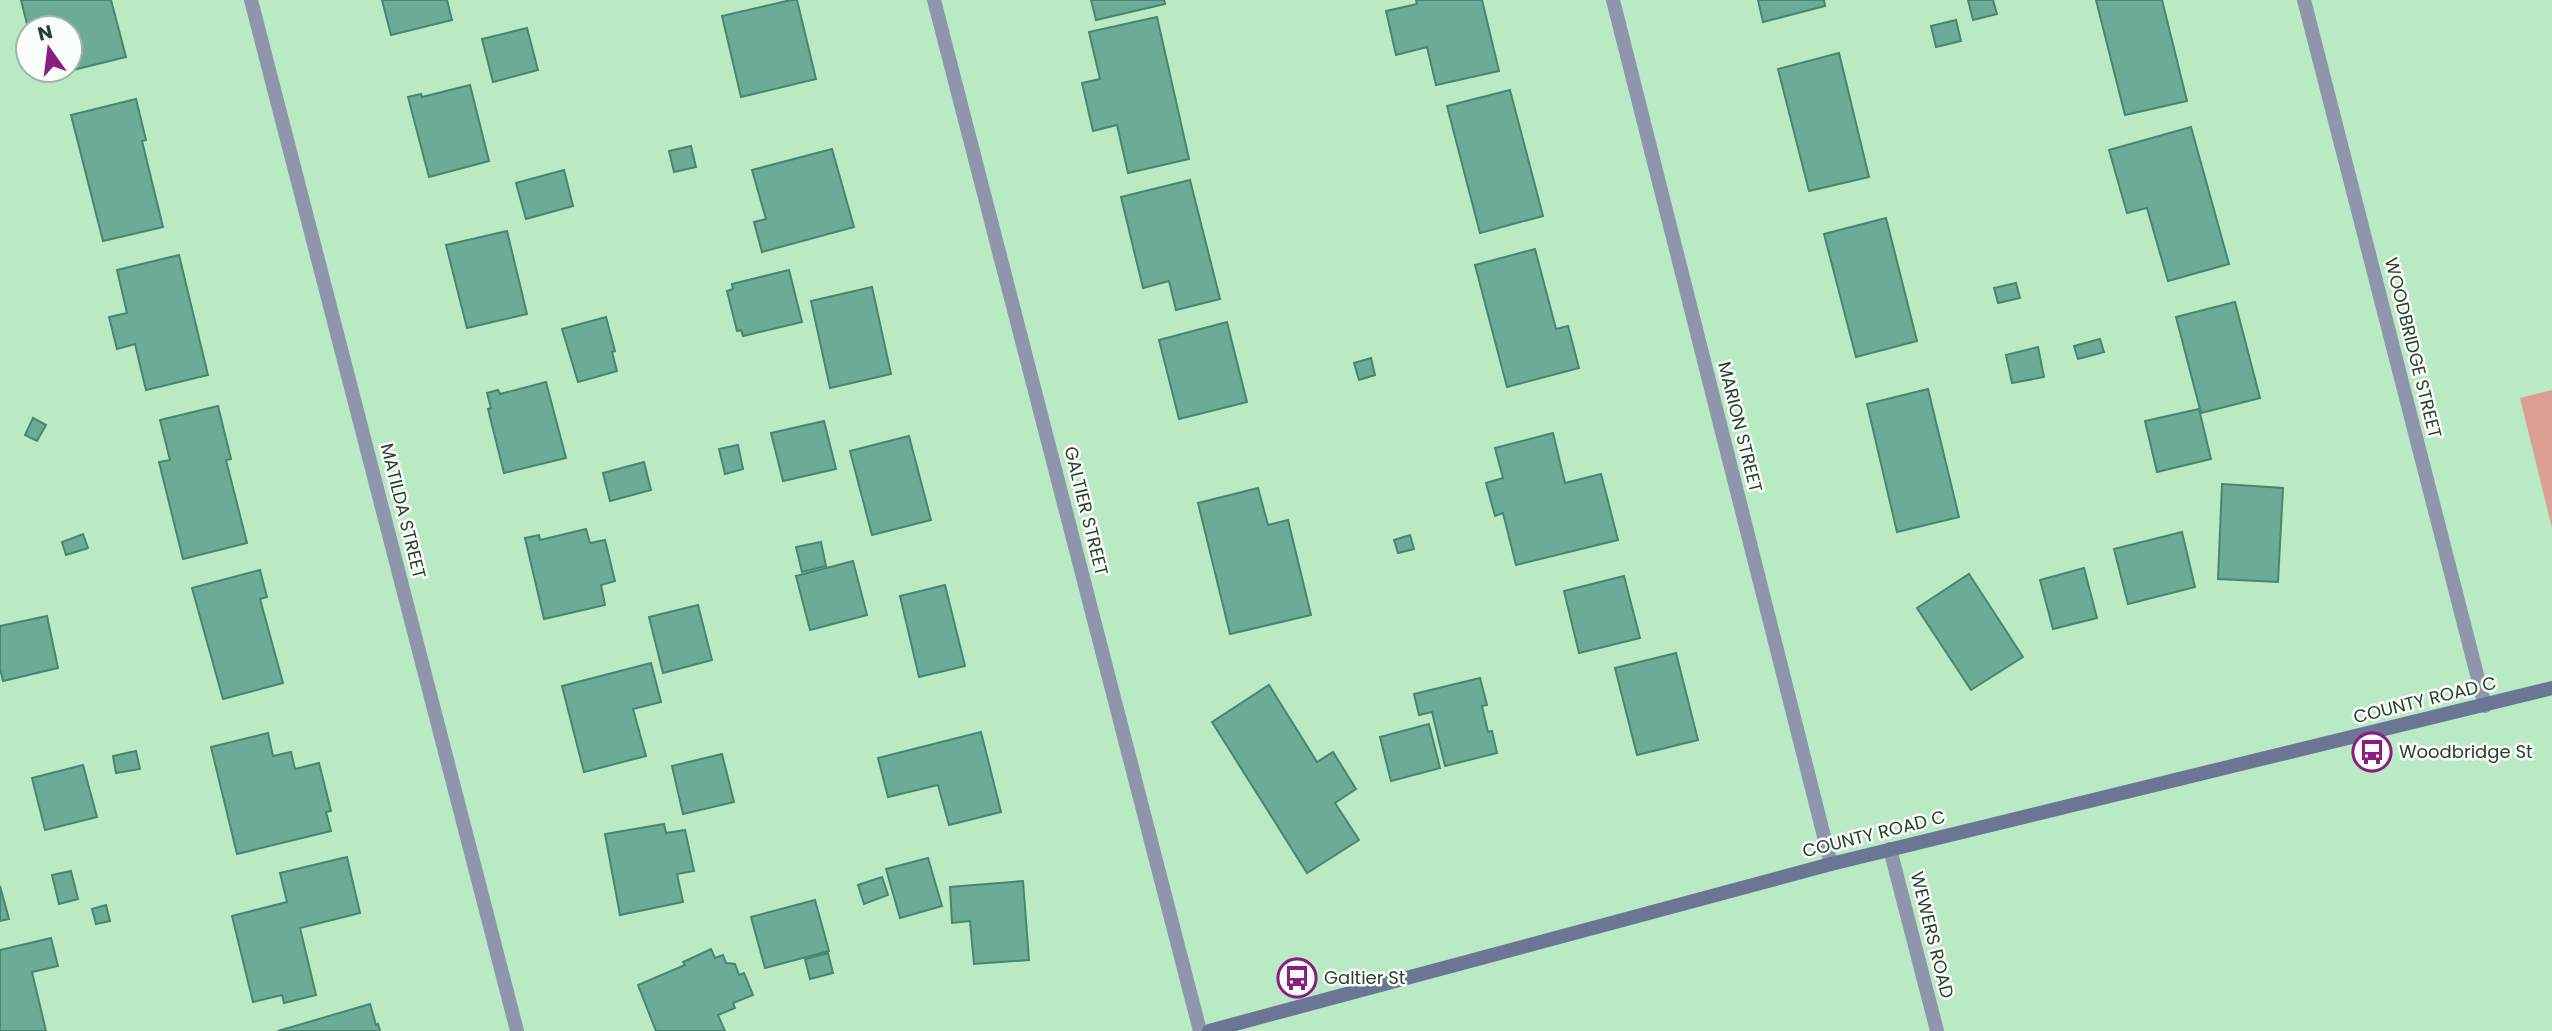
<svg xmlns="http://www.w3.org/2000/svg" width="2552" height="1031" font-family="Poppins,sans-serif">
	<style>
		.green { fill: #dc9f93 }
		.building { fill: #6cac96; stroke: #468672; stroke-width: 2 }
		.lines { fill: none; stroke-linecap: round; stroke-linejoin: round }
		.street { stroke: #8f96ac; stroke-width: 14 }
		.secondary { stroke: #6b7594; stroke-width: 14 }
		.labels { text-anchor: middle; stroke-width: 5; stroke-linejoin: round; paint-order: stroke }
		.street-label { font-size: 18px; fill: #2b3f2f; stroke: #fafefa }
		.poi-label { font-size: 18px; fill: #2b3f2f; stroke: #fafefa; text-anchor: start }
	</style>
	<rect width="100%" height="100%" fill="#b9eac3"/>
	<polygon class="green" points="2552,390 2552,528 2520,398"/>
	<g class="building">
		<polygon points="21,0 111,0 126,57 65,72 64,70 70,70 70,28 28,28"/>
		<polygon points="382,0 447,0 452,20 391,35"/>
		<polygon points="791,0 797,0 816,79 741,97 722,16"/>
		<polygon points="1091,0 1164,0 1165,4 1096,20"/>
		<polygon points="1416,0 1482,0 1499,71 1436,85 1427,47 1396,55 1386,11 1417,4"/>
		<polygon points="1758,0 1824,0 1825,6 1763,22"/>
		<polygon points="1968,0 1993,0 1997,14 1973,20"/>
		<polygon points="2096,0 2162,0 2187,101 2125,115"/>
		<polygon points="1157,17 1189,159 1128,173 1117,125 1093,131 1082,83 1100,79 1089,32"/>
		<polygon points="1956,20 1961,41 1936,47 1931,26"/>
		<polygon points="527,28 538,70 493,82 482,39"/>
		<polygon points="1839,53 1869,177 1809,191 1778,69"/>
		<polygon points="470,85 489,161 429,177 408,97 421,94 422,97"/>
		<polygon points="1510,90 1543,216 1480,233 1447,106"/>
		<polygon points="136,99 146,140 142,141 163,227 103,241 71,115"/>
		<polygon points="2191,127 2229,264 2168,281 2147,208 2127,213 2109,150"/>
		<polygon points="691,146 696,167 674,172 669,151"/>
		<polygon points="832,149 854,227 762,252 754,222 766,219 752,170"/>
		<polygon points="564,170 573,206 526,219 516,183"/>
		<polygon points="1190,180 1220,299 1176,310 1169,281 1143,288 1121,197"/>
		<polygon points="1886,218 1917,341 1856,357 1824,234"/>
		<polygon points="507,231 527,314 467,328 446,245"/>
		<polygon points="1535,249 1556,329 1568,326 1579,368 1507,387 1475,265"/>
		<polygon points="179,255 208,375 146,390 135,344 117,349 109,317 127,313 117,270"/>
		<polygon points="789,270 802,322 743,336 741,330 737,331 727,291 733,289 732,284"/>
		<polygon points="2016,283 2020,298 1998,303 1994,288"/>
		<polygon points="872,287 891,374 830,388 811,301"/>
		<polygon points="2235,302 2260,398 2201,413 2176,317"/>
		<polygon points="606,317 615,351 612,352 617,371 578,382 562,329"/>
		<polygon points="1227,322 1247,402 1179,419 1159,340"/>
		<polygon points="2100,339 2104,352 2078,359 2074,346"/>
		<polygon points="2038,347 2044,377 2012,383 2006,355"/>
		<polygon points="1371,358 1375,375 1359,380 1354,363"/>
		<polygon points="546,382 566,458 504,473 488,409 491,408 487,393 498,390 500,394"/>
		<polygon points="1928,389 1959,517 1897,532 1867,404"/>
		<polygon points="218,406 231,459 226,460 247,543 183,559 159,462 170,460 160,420"/>
		<polygon points="2199,409 2211,459 2157,472 2145,421"/>
		<polygon points="33,418 46,425 37,441 25,435"/>
		<polygon points="824,421 836,469 783,481 771,433"/>
		<polygon points="1553,433 1565,483 1601,474 1618,540 1516,565 1503,513 1495,516 1486,483 1503,478 1495,448"/>
		<polygon points="909,436 931,520 872,535 850,451"/>
		<polygon points="738,445 743,469 725,474 719,449"/>
		<polygon points="644,462 651,490 610,501 603,473"/>
		<polygon points="2222,484 2283,488 2278,582 2218,579"/>
		<polygon points="1258,488 1268,525 1288,520 1311,615 1230,634 1198,503"/>
		<polygon points="586,529 590,543 605,540 615,581 601,585 605,605 544,619 525,538 539,535 540,540"/>
		<polygon points="2182,532 2195,587 2128,604 2114,549"/>
		<polygon points="83,534 88,548 66,555 62,542"/>
		<polygon points="1410,535 1414,549 1398,553 1394,540"/>
		<polygon points="821,542 826,566 802,572 796,547"/>
		<polygon points="853,561 867,615 810,630 796,576"/>
		<polygon points="2084,568 2097,618 2053,629 2040,580"/>
		<polygon points="260,570 267,597 260,599 283,683 223,699 192,588"/>
		<polygon points="1969,574 2023,657 1971,690 1917,608"/>
		<polygon points="1624,576 1640,638 1579,653 1564,591"/>
		<polygon points="945,585 965,666 919,677 900,596"/>
		<polygon points="698,605 712,660 663,673 649,617"/>
		<polygon points="47,616 58,668 3,681 0,669 0,626"/>
		<polygon points="1676,653 1698,740 1637,755 1615,668"/>
		<polygon points="651,663 661,702 633,709 646,756 584,772 562,686"/>
		<polygon points="1480,678 1487,705 1482,706 1488,732 1492,731 1497,753 1445,766 1432,712 1419,715 1414,694"/>
		<polygon points="1269,685 1317,762 1333,752 1356,789 1335,803 1359,840 1307,873 1212,722"/>
		<polygon points="1429,724 1440,768 1391,781 1380,737"/>
		<polygon points="981,732 1001,812 949,825 938,785 888,797 878,758"/>
		<polygon points="268,733 273,756 291,752 295,769 319,763 331,811 326,812 331,831 237,854 211,747"/>
		<polygon points="136,751 140,769 116,773 113,756"/>
		<polygon points="722,754 734,802 683,814 672,766"/>
		<polygon points="83,765 97,817 45,830 32,778"/>
		<polygon points="664,824 666,833 685,830 694,871 677,874 683,902 620,915 605,834"/>
		<polygon points="347,857 360,913 300,928 316,995 284,1003 282,995 253,1002 232,916 287,902 280,873"/>
		<polygon points="928,858 942,906 900,918 886,869"/>
		<polygon points="71,871 78,899 59,904 52,875"/>
		<polygon points="882,877 888,895 864,904 858,885"/>
		<polygon points="1023,881 1029,960 974,964 970,921 952,923 950,887"/>
		<polygon points="0,886 9,919 0,921"/>
		<polygon points="815,900 829,951 765,968 751,917"/>
		<polygon points="106,905 110,921 96,924 92,909"/>
		<polygon points="51,938 58,966 32,972 46,1031 0,1031 0,950"/>
		<polygon points="711,949 715,958 723,955 726,963 735,964 739,975 744,973 753,995 733,1003 735,1008 718,1015 725,1031 656,1031 638,985 685,965 683,962"/>
		<polygon points="828,953 833,973 810,979 805,959"/>
		<polygon points="370,1004 376,1025 378,1024 380,1031 278,1031"/>
	</g>
	<g class="lines">
		<g class="street">
			<polyline points="251,0 517,1031"/>
			<polyline points="934,0 1200,1031"/>
			<polyline points="1613,0 1831,864"/>
			<polyline points="2304,0 2485,706"/>
			<polyline points="1890,849 1937,1031"/>
		</g>
		<polyline class="secondary" points="1209,1031 1831,864 2552,688"/>
	</g>
	<defs>
		<g id="bus-ring" transform="scale(2.0125)"><circle r="9.5" fill="#fafefa" stroke="#891d82" stroke-width="1.5"/><path d="M-5-6H5V4H4V6H2V4H-2V6H-4V4H-5ZM-3.5-4V0h7V-4ZM-3.5 1.2v1.5H-2V1.2ZM2 1.2v1.5H3.5V1.2Z" fill="#891d82"/></g>
	</defs>
	<g fill-rule="evenodd">
		<use href="#bus-ring" x="2372" y="752"/>
		<use href="#bus-ring" x="1297" y="978"/>
	</g>
	<g class="labels">
		<g class="street-label">
			<text transform="translate(2413 348) rotate(76)" y="6">WOODBRIDGE STREET</text>
			<text transform="translate(1740 427) rotate(76)" y="6">MARION STREET</text>
			<text transform="translate(403 511) rotate(76)" y="6">MATILDA STREET</text>
			<text transform="translate(1086 511) rotate(76)" y="6">GALTIER STREET</text>
			<text transform="translate(2425 700) rotate(-14)" y="6">COUNTY ROAD C</text>
			<text transform="translate(1874 834) rotate(-14)" y="6">COUNTY ROAD C</text>
			<text transform="translate(1932 935) rotate(76)" y="6">WEWERS ROAD</text>
		</g>
		<g class="poi-label">
			<text x="2399" y="758">Woodbridge St</text>
			<text x="1324" y="984">Galtier St</text>
		</g>
	</g>
	<g transform="translate(49 49) rotate(346)"><circle r="33" fill="#fafefa" stroke="#a7b2a9" stroke-width="2"/>
	<path d="M0-5L12 26L0 18L-12 26Z" fill="#891d82"/>
	<text y="-10" font-size="19" font-weight="bold" text-anchor="middle" fill="#2b3f2f">N</text>
	</g>
</svg>
